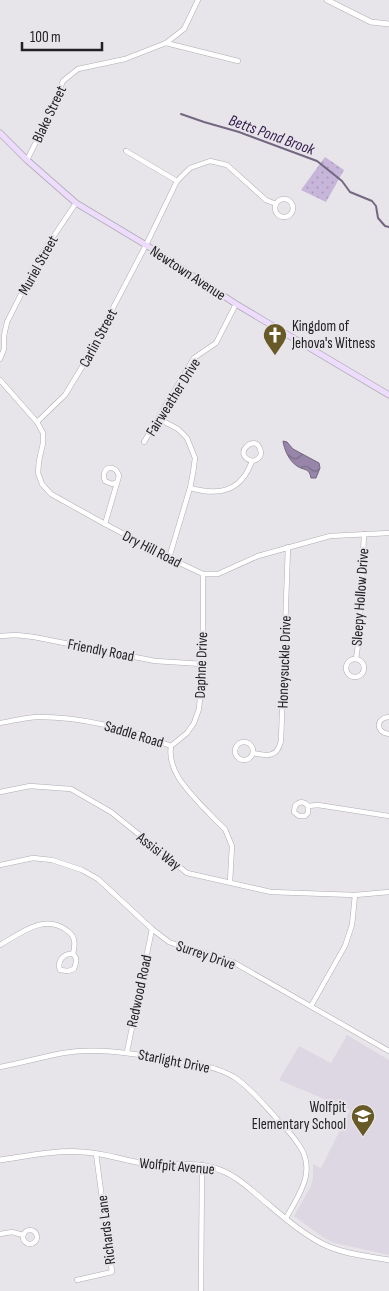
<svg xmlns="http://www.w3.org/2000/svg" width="389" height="1291" font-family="'Sofia Sans Condensed',sans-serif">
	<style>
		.built { fill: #ddd7e3 }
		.grass { fill: url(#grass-dots) }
		.water { fill: url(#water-waves); stroke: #746781 }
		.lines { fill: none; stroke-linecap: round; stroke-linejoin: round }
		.stream { stroke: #746781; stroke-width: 2 }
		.minor-casing { stroke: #afadb2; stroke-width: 5.5 }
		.tertiary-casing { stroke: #afadb2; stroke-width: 6 }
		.secondary-casing { stroke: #afadb2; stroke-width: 7 }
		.minor { stroke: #fff; stroke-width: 4.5 }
		.tertiary { stroke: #fff; stroke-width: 5 }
		.secondary { stroke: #eddcfe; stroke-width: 5.5 }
		.labels { text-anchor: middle; stroke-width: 4; stroke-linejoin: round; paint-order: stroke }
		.street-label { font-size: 15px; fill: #212022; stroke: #e7e5ea }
		.poi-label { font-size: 15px; fill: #212022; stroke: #e7e5ea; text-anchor: start }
		.water-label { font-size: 16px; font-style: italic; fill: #341b4a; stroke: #e7e5ea }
	</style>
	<defs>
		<pattern id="grass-dots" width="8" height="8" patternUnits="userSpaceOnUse" patternTransform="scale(1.25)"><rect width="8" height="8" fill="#c7b5da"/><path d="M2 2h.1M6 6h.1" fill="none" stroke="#ab9bbb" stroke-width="1.8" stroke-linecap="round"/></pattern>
		<pattern id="water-waves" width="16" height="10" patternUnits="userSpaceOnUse" patternTransform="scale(1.25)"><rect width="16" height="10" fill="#9786aa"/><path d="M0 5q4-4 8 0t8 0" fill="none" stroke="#7b6d8a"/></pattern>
	</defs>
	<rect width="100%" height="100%" fill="#e7e5ea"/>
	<polygon class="built" points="347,1035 389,1060 389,1255 334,1243 324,1238 294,1216 310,1188 313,1179 313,1164 321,1168 350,1110 279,1080 299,1046 331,1063"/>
	<polygon class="grass" points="325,157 344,170 326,202 301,190"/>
	<path class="water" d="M283 441 287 442 293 449 319 463 320 468 316 478H311C309 467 304 471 297 466 289 461 284 449 283 441Z"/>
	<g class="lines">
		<polyline class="stream" points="181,114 204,122 239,132 317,161 342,181 350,192 372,201 376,206 378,218 385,226 389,227"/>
		<g class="minor-casing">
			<g id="minor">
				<polyline points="166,43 238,61"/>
				<polyline points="126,151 177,181"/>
				<polyline points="27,160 48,118 63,81 78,69 125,59 166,43 184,29 198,0"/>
				<circle cx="284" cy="208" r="9"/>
				<polyline points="0,359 4,349 4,336 7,322 41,255 76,203"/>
				<polyline points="0,380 37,422 43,433 43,443 39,461 38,473 42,484 51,494 105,524 169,558 203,574 218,574 258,556 330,536 389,533"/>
				<polyline points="159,419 178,429 187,438 195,458 193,473 190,488 169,558"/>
				<polyline points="37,422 65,395 82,367 146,245 177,181 190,168 210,161 227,165 266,200 276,204"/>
				<polyline points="144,442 194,358 216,343 236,304"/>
				<path d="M190 488C219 496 241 492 252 461 258 460 263 456 260 449 255 433 231 455 252 461"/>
				<path d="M105 524 119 476C115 462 100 467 105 481L112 484 117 482"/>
				<polyline points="0,636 16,635 34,637 155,661 203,664"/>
				<polyline points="356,659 359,638 364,534"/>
				<circle cx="355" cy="668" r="9"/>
				<path d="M389 717C375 718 376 733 389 734"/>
				<path d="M0 723C12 721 26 717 39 717 84 717 129 729 171 746"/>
				<circle cx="244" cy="751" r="9"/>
				<polyline points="171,746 187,733 194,723 199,709 203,664 203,574"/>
				<path d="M171 746C167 770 187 790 203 807 210 814 217 822 225 829L232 846 230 882"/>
				<path d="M253 753C268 756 277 758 281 741L288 547"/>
				<polyline points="0,792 30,786 71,789 111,812 187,873 271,892 355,895 389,892"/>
				<path d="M308 806V813L305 816H299L294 812 295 806C299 801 304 801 308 806L318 805 389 816"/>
				<polyline points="0,865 33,858 52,860 82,870 98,879 152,929 169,942 183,947 208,954 233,962 389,1051"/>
				<path d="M0 945C21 933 46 912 69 932 76 938 75 946 73 954 78 958 76 963 74 969L68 971 60 970C57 961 63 953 73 954"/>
				<polyline points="311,1006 345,946 352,925 355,895"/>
				<polyline points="127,1052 152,929"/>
				<path d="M0 1067C21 1063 42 1057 63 1053 100 1047 136 1054 172 1060 193 1063 215 1066 234 1077 250 1087 264 1105 277 1119 285 1127 293 1136 299 1145 317 1171 299 1195 286 1218"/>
				<circle cx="30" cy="1237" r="7"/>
				<polyline points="0,1234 12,1232 23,1235"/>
				<polyline points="77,1280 112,1272 96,1154"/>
				<polyline points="201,1291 202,1165"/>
			</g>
		</g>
		<g class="tertiary-casing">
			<g id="tertiary">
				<polyline points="327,0 371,22 389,24"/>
				<path d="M0 1160C27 1156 56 1150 83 1152 105 1153 125 1161 147 1164 172 1166 201 1160 225 1172 239 1178 250 1189 262 1199 280 1214 301 1233 323 1244 343 1254 367 1256 389 1260"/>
			</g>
		</g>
		<g class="secondary-casing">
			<polyline id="secondary" points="0,133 27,160 76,203 146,245 236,304 389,395"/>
		</g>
		<use href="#minor" class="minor"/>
		<use href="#tertiary" class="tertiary"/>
		<use href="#secondary" class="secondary"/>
	</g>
	<defs>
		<g id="church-pin" transform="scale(1.25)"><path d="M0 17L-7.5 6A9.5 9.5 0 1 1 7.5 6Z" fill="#675a27" stroke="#e7e5ea"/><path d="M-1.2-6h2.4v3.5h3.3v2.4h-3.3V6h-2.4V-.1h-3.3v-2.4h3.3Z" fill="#fff"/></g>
		<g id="school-pin" transform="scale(1.25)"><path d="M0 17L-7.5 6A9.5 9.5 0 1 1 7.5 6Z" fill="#675a27" stroke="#e7e5ea"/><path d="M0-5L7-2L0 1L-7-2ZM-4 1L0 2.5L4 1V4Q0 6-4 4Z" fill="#fff"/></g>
	</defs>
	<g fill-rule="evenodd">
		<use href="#church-pin" x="275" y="335"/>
		<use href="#school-pin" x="363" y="1116"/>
	</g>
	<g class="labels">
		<g class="street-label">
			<text transform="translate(49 114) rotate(-65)" y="5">Blake Street</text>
			<text transform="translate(38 265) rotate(-61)" y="5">Muriel Street</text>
			<text transform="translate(188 273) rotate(33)" y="5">Newtown Avenue</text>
			<text transform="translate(98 338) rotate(-62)" y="5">Carlin Street</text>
			<text transform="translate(173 397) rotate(-58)" y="5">Fairweather Drive</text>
			<text transform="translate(152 549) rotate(27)" y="5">Dry Hill Road</text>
			<text transform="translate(360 597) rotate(-86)" y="5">Sleepy Hollow Drive</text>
			<text transform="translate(101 650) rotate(11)" y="5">Friendly Road</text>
			<text transform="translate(284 662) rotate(-88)" y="5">Honeysuckle Drive</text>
			<text transform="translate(201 665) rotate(-88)" y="5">Daphne Drive</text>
			<text transform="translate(134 734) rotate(17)" y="5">Saddle Road</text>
			<text transform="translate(159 851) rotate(38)" y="5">Assisi Way</text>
			<text transform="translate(206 955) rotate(19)" y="5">Surrey Drive</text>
			<text transform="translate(139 991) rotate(-78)" y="5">Redwood Road</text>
			<text transform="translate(174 1061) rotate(11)" y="5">Starlight Drive</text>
			<text transform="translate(177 1166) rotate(5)" y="5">Wolfpit Avenue</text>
			<text transform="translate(106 1230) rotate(-97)" y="5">Richards Lane</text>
		</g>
		<g class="poi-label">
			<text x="292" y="331">Kingdom of<tspan x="292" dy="17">Jehova's Witness</tspan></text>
			<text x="346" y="1112" text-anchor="end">Wolfpit<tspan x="346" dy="17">Elementary School</tspan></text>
		</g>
		<g class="water-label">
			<text transform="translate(272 134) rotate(20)" y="6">Betts Pond Brook</text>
		</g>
	</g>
	<path d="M22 42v8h80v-8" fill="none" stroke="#212022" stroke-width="2.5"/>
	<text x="30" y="42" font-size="15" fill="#212022" stroke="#e7e5ea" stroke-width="4" paint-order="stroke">100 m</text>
</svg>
